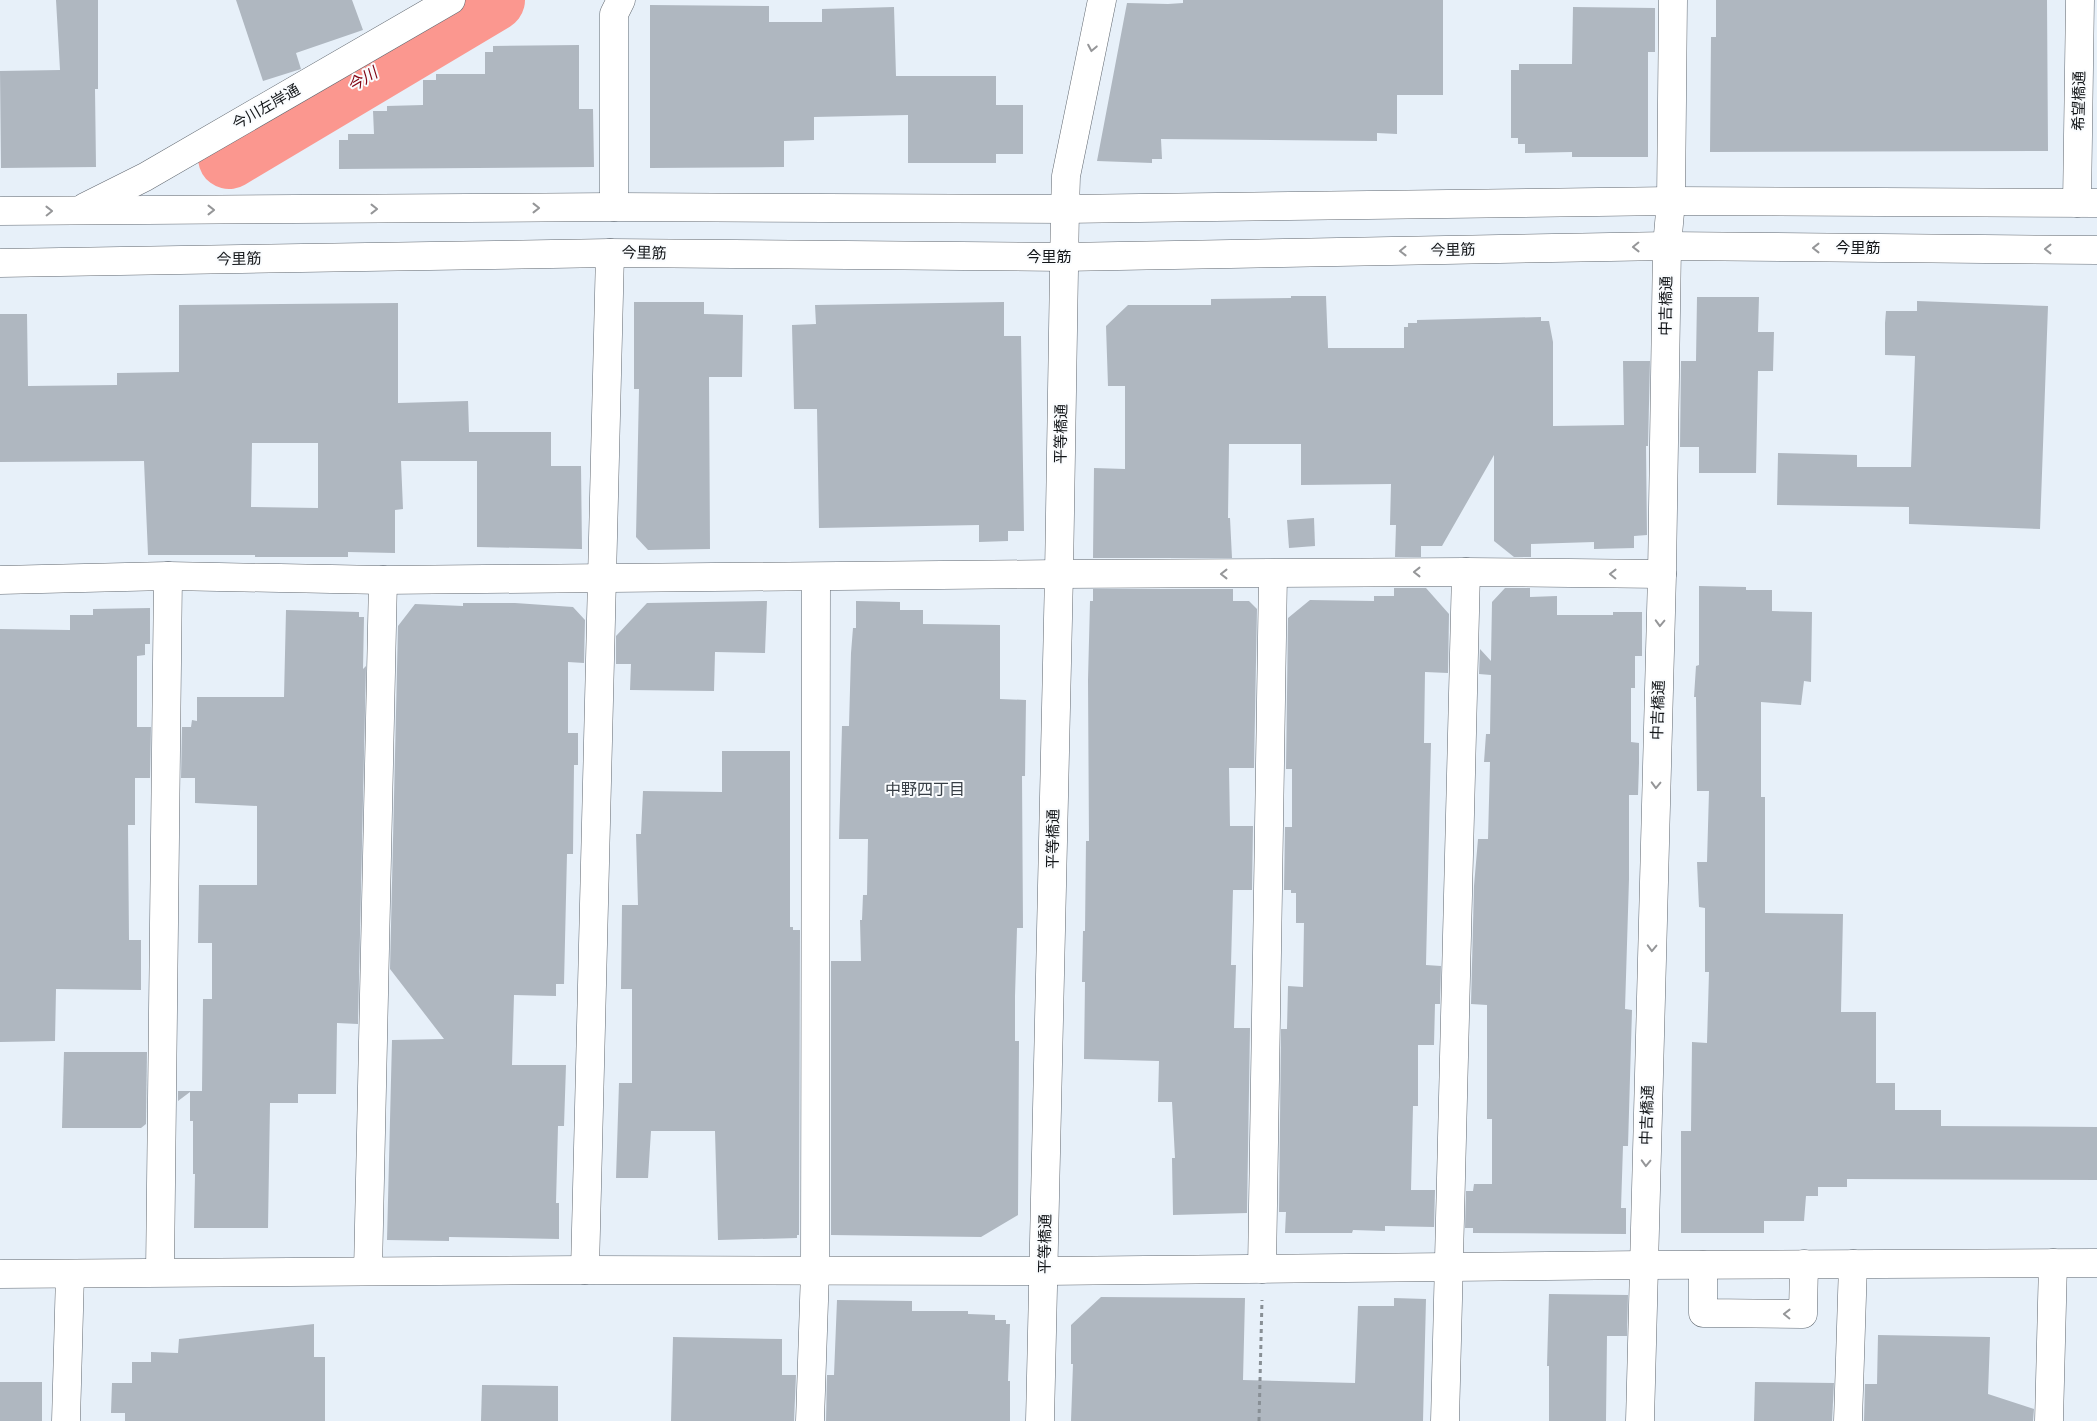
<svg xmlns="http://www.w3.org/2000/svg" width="2097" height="1421" font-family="Commissioner,'Noto Sans JP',sans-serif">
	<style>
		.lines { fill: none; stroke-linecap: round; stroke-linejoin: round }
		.river { stroke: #fb978f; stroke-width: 62 }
		.building { fill: #afb7c0; fill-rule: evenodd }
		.minor-casing { stroke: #616870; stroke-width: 29 }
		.path { stroke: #888f95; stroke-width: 3; stroke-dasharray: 4 4; stroke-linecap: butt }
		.minor { stroke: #fff; stroke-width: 28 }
		.oneway { stroke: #959698 }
		.labels { text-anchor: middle; stroke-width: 4; stroke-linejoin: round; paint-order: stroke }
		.street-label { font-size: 15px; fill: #131619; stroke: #fafcfe }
		.water-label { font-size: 16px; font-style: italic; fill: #810413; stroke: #fafcfe }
		.neighbourhood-label { font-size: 16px; fill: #373e45; stroke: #fafcfe }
	</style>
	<rect width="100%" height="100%" fill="#e7f0f9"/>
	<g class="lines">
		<polyline class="river" points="229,158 494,0"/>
	</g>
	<g class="building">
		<polygon points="56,0 98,0 98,89 95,89 96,167 1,168 0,71 60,70"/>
		<polygon points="236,0 352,0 363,30 296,53 301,69 263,81"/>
		<polygon points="1183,0 1443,0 1443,95 1397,95 1397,134 1377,133 1377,141 1161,139 1162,159 1152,159 1152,163 1097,161 1127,3 1168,4 1183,3"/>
		<polygon points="1716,0 2047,0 2048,151 1710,152 1711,37 1716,37"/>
		<polygon points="650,5 769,6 769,22 822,22 822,9 894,7 896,76 996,76 996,105 1023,105 1023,154 996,154 996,163 908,163 908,115 814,117 814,140 784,141 784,167 650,168"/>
		<polygon points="1573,7 1655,8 1655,52 1648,52 1648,157 1572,157 1572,152 1525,153 1525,144 1518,144 1518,138 1511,138 1511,70 1519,70 1519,64 1572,64"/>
		<polygon points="579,45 579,109 593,109 594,167 339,169 339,140 348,140 348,134 374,134 373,111 387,111 387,106 423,105 423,80 436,80 436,74 485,74 485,52 493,52 493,46"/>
		<polygon points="1291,296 1326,296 1328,348 1404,348 1404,327 1408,327 1408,323 1417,323 1417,320 1541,317 1541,321 1549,321 1553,342 1553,426 1624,425 1623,361 1650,361 1648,446 1646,446 1647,535 1634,536 1634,548 1594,549 1594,542 1531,544 1531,557 1514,557 1494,541 1494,455 1442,546 1421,546 1421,557 1395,557 1396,525 1390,525 1391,484 1301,485 1301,444 1229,444 1228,518 1230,518 1232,558 1093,558 1094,468 1125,469 1125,386 1108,386 1106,326 1128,305 1211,305 1211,299 1291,298"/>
		<polygon points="1697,297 1759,297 1758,332 1774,332 1773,371 1758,371 1756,473 1699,473 1699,447 1680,447 1681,361 1696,361"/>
		<polygon points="1917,301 2048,306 2040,529 1909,524 1909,507 1777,505 1778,453 1857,455 1857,467 1911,467 1915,356 1885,355 1885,323 1886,311 1917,311"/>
		<polygon points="634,302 704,302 704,314 743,315 742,377 709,377 710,549 648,550 636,537 639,389 634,389"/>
		<polygon points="1004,302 1004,336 1021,336 1024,531 1008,531 1008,541 979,542 979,525 819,528 817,409 794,409 792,325 816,324 815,305"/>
		<path d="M398 303V403L468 401 469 432H551V466H581L582 549 477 547V461H401L403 509 395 510V553L348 552V557H255V555H148L144 461 0 462V314H27L28 386 117 385V373L179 372V305ZM252 443H318V508L251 507Z"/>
		<polygon points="1314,518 1315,546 1289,548 1287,520"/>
		<polygon points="1699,586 1746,587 1746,590 1772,590 1772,611 1812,612 1811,682 1804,681 1801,705 1761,702 1761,797 1765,797 1765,913 1843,914 1841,1012 1876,1012 1876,1083 1895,1083 1895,1110 1941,1110 1941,1126 2097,1127 2097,1180 1847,1179 1847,1187 1818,1187 1818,1196 1806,1196 1804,1221 1764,1221 1764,1233 1681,1233 1681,1131 1691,1131 1692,1042 1707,1043 1709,972 1705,972 1705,908 1699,907 1697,862 1707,862 1709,791 1697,791 1696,697 1694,697 1696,666 1699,665"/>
		<polygon points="1394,588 1426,588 1449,614 1448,673 1425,672 1424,743 1431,743 1426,965 1441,966 1440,1004 1435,1004 1434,1045 1418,1045 1418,1106 1413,1106 1411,1190 1435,1190 1434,1227 1385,1226 1385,1231 1353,1230 1352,1233 1285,1233 1286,1212 1279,1212 1281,1029 1287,1029 1288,986 1303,987 1304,923 1296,923 1296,893 1291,893 1291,890 1284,890 1285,827 1292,827 1292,769 1286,769 1288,618 1310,600 1374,601 1374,596 1394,596"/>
		<polygon points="1505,588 1530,588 1530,597 1557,596 1557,615 1613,615 1613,612 1642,612 1642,656 1635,656 1635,688 1631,688 1631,742 1639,743 1639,763 1638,795 1629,795 1629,879 1625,1009 1632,1010 1628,1146 1623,1146 1621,1208 1626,1208 1626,1234 1473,1233 1473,1228 1465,1228 1466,1191 1473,1191 1474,1184 1492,1184 1492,1119 1487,1119 1487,1005 1471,1004 1474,886 1478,839 1488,839 1490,762 1484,762 1486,734 1490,734 1491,675 1479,674 1480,649 1491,661 1492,602"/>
		<polygon points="1093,589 1233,589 1233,601 1249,601 1257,609 1254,768 1229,768 1230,826 1253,826 1252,890 1233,890 1231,965 1236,965 1234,1028 1250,1028 1247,1213 1173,1215 1172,1158 1175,1158 1172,1102 1158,1102 1159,1061 1084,1059 1085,982 1082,982 1083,931 1085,931 1086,841 1089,841 1088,680 1090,601 1093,601"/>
		<polygon points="767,601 765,653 715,652 714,691 630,690 631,664 616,664 616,636 647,603"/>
		<polygon points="856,601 900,602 900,610 923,610 923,624 1000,625 1000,699 1026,700 1025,776 1022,776 1023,928 1017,928 1015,996 1015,1041 1019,1041 1018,1215 981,1237 831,1235 831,961 861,961 860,920 862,920 863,895 867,895 868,839 839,839 842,726 849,726 851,653 853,628 856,628"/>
		<polygon points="463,603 515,603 573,607 585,620 584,663 568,662 568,733 578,733 578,765 574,765 573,854 567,854 564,984 556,984 556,996 514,995 512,1065 566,1065 564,1126 558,1126 556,1203 559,1203 559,1239 449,1237 449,1241 387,1240 392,1040 444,1039 390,969 398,626 415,604 463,606"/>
		<polygon points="150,608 150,644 145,644 145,655 137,656 137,727 151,727 150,778 135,778 135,825 128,825 129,940 141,940 141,990 56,989 55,1041 0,1042 0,629 70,630 70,615 93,615 93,609"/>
		<polygon points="286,610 359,612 359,617 364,617 363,669 366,666 358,1024 337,1023 336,1094 298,1094 298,1103 270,1103 268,1228 194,1228 195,1174 193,1174 193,1121 190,1121 190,1092 178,1101 178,1091 202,1091 203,999 212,999 212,943 198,943 199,885 257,885 257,806 195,803 195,778 181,778 182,727 191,727 192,720 197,721 197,697 284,697"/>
		<polygon points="722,751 790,751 790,927 793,927 793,930 800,930 799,1235 797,1235 797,1238 718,1240 715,1131 651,1131 648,1178 616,1178 619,1083 632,1083 632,989 621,989 622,905 638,905 636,834 641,834 643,791 722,792"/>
		<polygon points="64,1052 147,1052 146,1124 141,1128 62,1128"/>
		<polygon points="1549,1294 1628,1295 1627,1336 1607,1336 1606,1421 1549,1421 1549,1366 1547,1366"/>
		<polygon points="1101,1297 1245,1298 1243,1380 1355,1383 1358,1306 1394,1306 1394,1298 1426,1299 1423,1421 1071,1421 1073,1364 1071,1364 1071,1325"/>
		<polygon points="837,1300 912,1301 912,1311 968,1311 968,1314 995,1315 995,1320 1006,1320 1006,1324 1010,1324 1008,1381 1010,1381 1010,1421 826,1421 827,1375 834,1375"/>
		<polygon points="314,1324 314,1357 325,1357 325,1421 125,1421 125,1413 111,1413 112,1383 132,1383 132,1362 151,1362 151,1352 178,1353 179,1339"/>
		<polygon points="1878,1335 1990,1337 1988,1394 2034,1409 2033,1421 1864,1421 1865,1384 1877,1384"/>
		<polygon points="673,1337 782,1339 782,1375 796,1375 794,1421 671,1421"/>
		<rect x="0" y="1382" width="42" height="39"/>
		<polygon points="1755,1382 1834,1383 1832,1421 1754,1421"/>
		<polygon points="482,1385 558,1386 558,1421 481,1421"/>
	</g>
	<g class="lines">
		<g class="minor-casing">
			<g id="minor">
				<polyline points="2077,203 2080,0"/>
				<polyline points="85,207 145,177 451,0"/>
				<polyline points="614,207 614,14 621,0"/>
				<polyline points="0,211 614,207 1065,209 1671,201 2097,203"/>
				<polyline points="0,263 610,253 1063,257 1667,246 2097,250"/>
				<polyline points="0,580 168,576 383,580 1059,574 1466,572 1662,574"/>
				<polyline points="1703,1265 1703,1313 1803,1314 1804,1264"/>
				<polyline points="1262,1269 1273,574"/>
				<polyline points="585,1270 610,253"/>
				<polyline points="368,1271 383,580"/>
				<polyline points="160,1272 168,576"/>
				<polyline points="0,1274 585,1270 1044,1271 1643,1265 2097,1263"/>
				<polyline points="66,1421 70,1274"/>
				<polyline points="810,1421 815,1271 816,577"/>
				<polyline points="1040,1421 1059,574 1065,209 1066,176 1102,0"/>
				<polyline points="1445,1421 1466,572"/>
				<polyline points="1640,1421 1662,574 1667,246 1671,201 1673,0"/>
				<polyline points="1848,1421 1853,1264"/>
				<polyline points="2049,1421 2053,1263"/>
			</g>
		</g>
		<polyline class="path" points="1259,1421 1262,1300"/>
		<use href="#minor" class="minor"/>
	</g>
	<defs><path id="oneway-chevron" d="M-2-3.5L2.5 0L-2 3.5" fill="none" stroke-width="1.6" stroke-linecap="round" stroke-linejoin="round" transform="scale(1.25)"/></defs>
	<g class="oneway">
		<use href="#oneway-chevron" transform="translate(1092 48) rotate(101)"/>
		<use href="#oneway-chevron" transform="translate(536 208)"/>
		<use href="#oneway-chevron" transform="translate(374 209)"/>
		<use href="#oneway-chevron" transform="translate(211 210)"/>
		<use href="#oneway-chevron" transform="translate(49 211) rotate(-1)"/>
		<use href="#oneway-chevron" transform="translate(1636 247) rotate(179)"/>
		<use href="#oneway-chevron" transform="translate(1816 248) rotate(-180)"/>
		<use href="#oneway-chevron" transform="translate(2048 249) rotate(-180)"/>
		<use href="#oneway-chevron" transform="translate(1403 251) rotate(179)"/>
		<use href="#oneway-chevron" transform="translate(1417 572) rotate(180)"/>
		<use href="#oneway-chevron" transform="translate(1224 574) rotate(180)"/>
		<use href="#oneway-chevron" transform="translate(1613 574) rotate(-179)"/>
		<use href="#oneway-chevron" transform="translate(1660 623) rotate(92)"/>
		<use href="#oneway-chevron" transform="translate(1656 785) rotate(92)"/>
		<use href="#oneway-chevron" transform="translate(1652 948) rotate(92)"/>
		<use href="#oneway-chevron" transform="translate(1646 1163) rotate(92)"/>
		<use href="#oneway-chevron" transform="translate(1787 1314) rotate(-179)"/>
	</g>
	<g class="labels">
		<g class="street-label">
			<text transform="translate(2079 101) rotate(-89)" y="5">希望橋通</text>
			<text transform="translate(266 107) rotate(-30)" y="5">今川左岸通</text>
			<text x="1858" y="253">今里筋</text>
			<text transform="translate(1453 250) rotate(-1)" y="5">今里筋</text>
			<text transform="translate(644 253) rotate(1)" y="5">今里筋</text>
			<text x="1049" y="262">今里筋</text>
			<text transform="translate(239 259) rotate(-1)" y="5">今里筋</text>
			<text transform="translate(1666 306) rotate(-89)" y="5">中吉橋通</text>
			<text transform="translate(1061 434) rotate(-89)" y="5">平等橋通</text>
			<text transform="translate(1658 710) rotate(-88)" y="5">中吉橋通</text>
			<text transform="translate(1053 839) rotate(-89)" y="5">平等橋通</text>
			<text transform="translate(1647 1115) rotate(-88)" y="5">中吉橋通</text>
			<text transform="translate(1045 1244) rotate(-89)" y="5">平等橋通</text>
		</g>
		<g class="water-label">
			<text transform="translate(362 79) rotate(-31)" y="6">今川</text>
		</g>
		<g class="neighbourhood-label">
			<text x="925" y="795">中野四丁目</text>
		</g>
	</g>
</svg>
